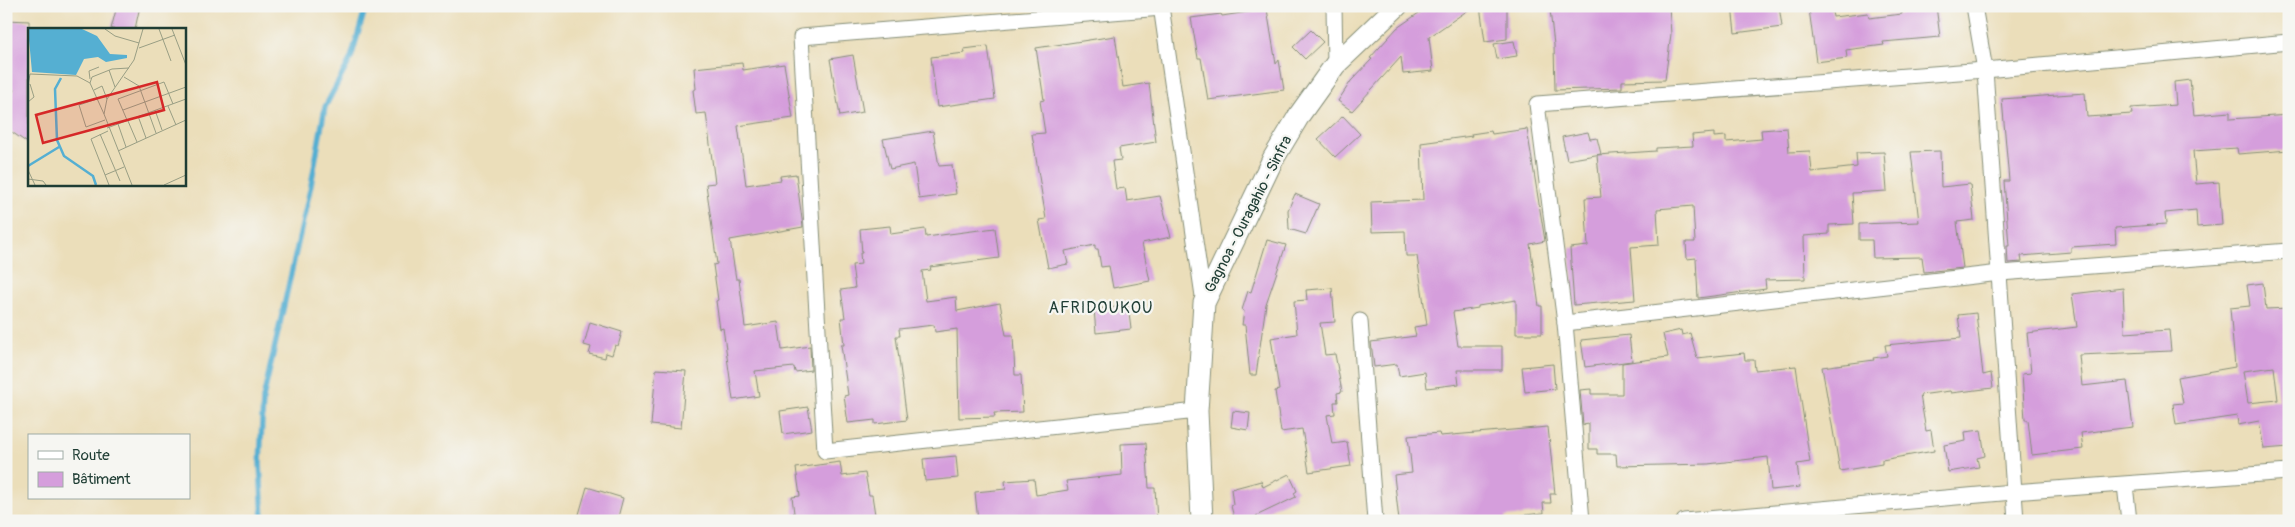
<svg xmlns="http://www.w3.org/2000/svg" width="2295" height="527" font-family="Pangolin,sans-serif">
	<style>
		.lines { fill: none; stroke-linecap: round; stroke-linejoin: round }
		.stream { stroke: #55afd2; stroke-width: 5.5 }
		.building { fill: #d59edc; fill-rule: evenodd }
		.minor-casing { stroke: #858e77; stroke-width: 17 }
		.secondary-casing { stroke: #858e77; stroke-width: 23 }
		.minor { stroke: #fff; stroke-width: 15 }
		.secondary { stroke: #fff; stroke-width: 21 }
		.labels { text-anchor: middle; stroke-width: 4.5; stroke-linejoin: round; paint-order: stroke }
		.street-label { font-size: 15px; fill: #1f3d34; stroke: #f6f6f2 }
		.neighbourhood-label { font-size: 16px; letter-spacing: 1px; fill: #1f3d34; stroke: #f6f6f2 }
		.inset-river { fill: none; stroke: #55afd2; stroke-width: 2.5 }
		.inset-road { fill: none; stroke: #999e84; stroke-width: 1 }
		.view { fill: #d62828; fill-opacity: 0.15; stroke: #d62828; stroke-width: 2.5 }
		.inset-edge { fill: none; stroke: #1f3d34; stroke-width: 2.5 }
	</style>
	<rect width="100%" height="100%" fill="#f6f6f2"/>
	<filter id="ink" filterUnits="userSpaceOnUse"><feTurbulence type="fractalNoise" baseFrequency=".02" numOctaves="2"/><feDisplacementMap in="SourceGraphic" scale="10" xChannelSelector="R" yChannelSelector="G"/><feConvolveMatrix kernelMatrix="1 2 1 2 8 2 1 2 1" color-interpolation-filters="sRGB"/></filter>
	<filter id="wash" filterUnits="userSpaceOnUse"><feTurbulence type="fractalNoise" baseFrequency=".0096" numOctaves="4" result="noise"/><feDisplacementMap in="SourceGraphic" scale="20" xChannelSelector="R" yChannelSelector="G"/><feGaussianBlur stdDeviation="1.12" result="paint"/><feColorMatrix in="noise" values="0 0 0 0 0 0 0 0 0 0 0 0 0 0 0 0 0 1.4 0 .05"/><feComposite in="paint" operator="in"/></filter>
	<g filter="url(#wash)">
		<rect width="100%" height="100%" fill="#ebdeba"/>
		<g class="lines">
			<polyline class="stream" points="263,521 260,463 263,399 311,185 325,107 351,58 366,6"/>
		</g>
		<g id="blocks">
			<g class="building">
				<polygon points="117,6 140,6 135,29 111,29"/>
				<polygon points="1429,6 1474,6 1429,37 1433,71 1403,74 1401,57 1352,111 1338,101 1351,81 1372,59 1370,58 1397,28"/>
				<polygon points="1480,6 1507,6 1507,39 1485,42"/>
				<polygon points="1596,6 1669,6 1671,34 1665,80 1622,81 1622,88 1555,90 1554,45 1550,10"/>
				<polygon points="1732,6 1779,6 1782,27 1735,33"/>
				<polygon points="1831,6 1833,17 1868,13 1869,18 1902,14 1901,6 1936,6 1940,37 1883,42 1884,45 1846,50 1847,58 1816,62 1809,9"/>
				<polygon points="1267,9 1276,64 1279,60 1284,90 1208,100 1201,58 1198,58 1191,18 1221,14 1222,16"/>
				<polygon points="6,20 29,21 29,144 6,128 6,102 14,90 6,85"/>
				<polygon points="1311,30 1323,42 1305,59 1293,47"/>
				<polygon points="1115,36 1123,87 1149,83 1156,142 1119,148 1121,160 1112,161 1116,189 1125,188 1127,201 1160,196 1171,237 1142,243 1150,281 1113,288 1109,266 1101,267 1098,249 1095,249 1095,245 1065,251 1068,264 1048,268 1039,220 1046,219 1032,134 1045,133 1040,101 1044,100 1036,48"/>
				<polygon points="1514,41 1517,56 1497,59 1494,44"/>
				<polygon points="988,46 995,99 937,107 931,57 965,53 964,49"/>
				<polygon points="853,55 863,112 840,116 830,59"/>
				<polygon points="742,63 743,70 784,64 793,118 738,126 746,185 781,180 780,176 796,174 803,227 730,240 736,279 739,279 745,327 778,322 782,350 810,346 811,370 795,372 794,367 755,371 759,396 733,400 723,328 720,329 716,301 718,300 713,265 717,264 706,184 715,183 706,113 696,114 693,90 696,89 694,68"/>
				<polygon points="2190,80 2194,115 2230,112 2230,119 2289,115 2289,150 2238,154 2237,148 2193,151 2196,184 2219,182 2222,225 2197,227 2196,210 2165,213 2166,224 2115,228 2116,244 2071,247 2071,252 2021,256 2022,262 2008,263 2007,246 2009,246 2004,181 2009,181 2002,99 2085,93 2087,117 2132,114 2131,108 2176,105 2174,82"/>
				<polygon points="1343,116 1360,134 1335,157 1318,139"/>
				<polygon points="1787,128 1789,152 1810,151 1812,172 1857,167 1856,153 1884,152 1887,191 1852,193 1854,224 1829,225 1829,234 1804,236 1805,279 1765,280 1766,289 1698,298 1696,258 1687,259 1686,242 1695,242 1693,206 1657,209 1659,245 1631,247 1635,300 1574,305 1570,248 1588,246 1585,198 1601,197 1597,155 1656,151 1656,148 1693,146 1692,135 1714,133 1714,137 1726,136 1726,142 1762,139 1761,130"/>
				<polygon points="1527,129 1545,241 1530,244 1539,306 1542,306 1542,334 1516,334 1516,300 1478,306 1478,308 1453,312 1458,346 1502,346 1502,370 1457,370 1459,384 1427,388 1425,372 1399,376 1397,364 1374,367 1371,342 1416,336 1414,327 1427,325 1417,256 1406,256 1405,231 1372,232 1371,202 1423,200 1421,143 1472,136 1471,134 1491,131 1492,134"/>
				<polygon points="933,131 939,166 952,165 956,194 919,199 914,164 890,169 883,139"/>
				<polygon points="1588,132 1590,139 1597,138 1601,154 1567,160 1562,137"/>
				<polygon points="1940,151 1941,187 1970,184 1974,220 1957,222 1963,268 1924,272 1922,257 1873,258 1872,240 1859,240 1859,224 1919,222 1911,152"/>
				<polygon points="1295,194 1319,204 1306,234 1289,229 1288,210"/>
				<polygon points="890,226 891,234 925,229 926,237 995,228 999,258 930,267 931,270 922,271 926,301 956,297 957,311 1000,303 1006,335 1013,335 1015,375 1021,375 1023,412 994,413 995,417 959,418 957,329 935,332 934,325 899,329 900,336 896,336 907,420 875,424 875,420 848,423 844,396 848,395 841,345 844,345 841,318 845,318 841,290 855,288 852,265 861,264 860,253 862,253 860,229"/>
				<polygon points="1267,240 1286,245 1266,304 1256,375 1250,375 1245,325 1242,325 1244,311 1242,310 1248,291 1251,292"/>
				<path d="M2263 283 2266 309 2289 308V447L2264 449 2259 421 2238 425 2237 416 2176 425 2173 404 2183 403 2178 377 2235 367 2230 308 2250 306 2247 285ZM2274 367 2278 400 2248 403 2243 371Z"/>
				<polygon points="1332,288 1335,322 1320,323 1325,355 1335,354 1342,392 1337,393 1338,402 1334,402 1335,414 1327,415 1332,444 1347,442 1351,466 1309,472 1302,429 1281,432 1275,391 1279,390 1271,338 1297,334 1294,301 1307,300 1306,290"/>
				<polygon points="2123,288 2125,333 2169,330 2171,351 2079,355 2082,386 2127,381 2133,427 2081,433 2083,449 2032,455 2028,420 2025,420 2022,374 2031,373 2027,333 2077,327 2072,294"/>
				<polygon points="1128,306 1131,329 1096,333 1094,309"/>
				<polygon points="1976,313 1983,375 1991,373 1993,388 1951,393 1950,391 1920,395 1926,431 1931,430 1934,451 1882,460 1882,464 1840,471 1822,367 1874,360 1873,358 1887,356 1885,345 1961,338 1958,315"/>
				<polygon points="590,322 622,332 618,346 615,345 612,355 606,353 605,358 589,354 591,347 584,345"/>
				<polygon points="1681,330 1682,335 1690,333 1697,358 1744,353 1745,360 1754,360 1755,370 1796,366 1810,462 1797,464 1800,487 1771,490 1768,457 1708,464 1617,466 1616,454 1597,454 1597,449 1589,449 1589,424 1583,425 1580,390 1591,389 1591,394 1622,394 1622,363 1668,357 1663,334"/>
				<polygon points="1629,335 1632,361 1585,367 1581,340"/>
				<polygon points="1553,364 1555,389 1525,392 1522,367"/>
				<polygon points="656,369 686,371 681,428 651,425"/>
				<polygon points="808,407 812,430 783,434 780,411"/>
				<polygon points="1233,411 1250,413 1248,430 1231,427"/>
				<polygon points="1548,427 1555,494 1550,494 1551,503 1543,503 1544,513 1505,517 1506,521 1399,521 1394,475 1412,473 1408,436 1439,433 1440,436"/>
				<polygon points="1981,430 1985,456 1977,458 1979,467 1948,472 1944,445 1966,441 1965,432"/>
				<polygon points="1146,443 1149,488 1155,488 1157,521 978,521 975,492 1006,489 1005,481 1034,479 1036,495 1068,490 1066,481 1122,475 1121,444"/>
				<polygon points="956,456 958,478 925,481 923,459"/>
				<polygon points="840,462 842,476 865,473 869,495 872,495 876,521 795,521 792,497 800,496 796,468"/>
				<polygon points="1289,474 1297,491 1294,493 1296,497 1256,516 1258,521 1235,521 1231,506 1233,505 1231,489 1261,481 1263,487"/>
				<polygon points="587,487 623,498 617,521 577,521"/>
			</g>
		</g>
	</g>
	<g filter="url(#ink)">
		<use href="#blocks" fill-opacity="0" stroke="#858e77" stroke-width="1"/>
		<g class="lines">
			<g class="minor-casing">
				<g id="minor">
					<polyline points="1161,6 1204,303"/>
					<polyline points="1334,6 1335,65"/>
					<polyline points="1974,6 1985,70 2016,521"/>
					<polyline points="1162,8 801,37 825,451 1197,411"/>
					<polyline points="1360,321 1375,521"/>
					<polyline points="1565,323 2000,273 2289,251"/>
					<polyline points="2125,485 2129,521"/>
					<polyline points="1582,521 1565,323 1537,104 1985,70 2289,42"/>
					<polyline points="1684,521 2013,492 2289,472"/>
				</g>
			</g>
			<g class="secondary-casing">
				<polyline id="secondary" points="1202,521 1197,411 1204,303 1273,159 1300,114 1335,65 1397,6"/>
			</g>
			<use href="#minor" class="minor"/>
			<use href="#secondary" class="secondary"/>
		</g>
	</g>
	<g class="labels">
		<g class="street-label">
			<text transform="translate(1248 214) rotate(-63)" y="5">Gagnoa - Ouragahio - Sinfra</text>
		</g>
		<g class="neighbourhood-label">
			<text x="1101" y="313">AFRIDOUKOU</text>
		</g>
	</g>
	<g transform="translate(28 28)">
		<rect width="158" height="158" fill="#ebdeba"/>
		<path d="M0 1H54L69 8 82 26 99 27V30L78 34 70 29 56 31 48 47 4 44Z" fill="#55afd2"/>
		<path class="inset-river" d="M33 50 27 61 29 112 36 128 65 148 68 157M0 138 31 119"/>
		<path class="inset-road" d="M77 1 87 8 111 15M131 1 143 33M144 1 158 37M111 20 147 7M81 42 87 59M96 49 111 58 128 105M62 51 61 43 71 39M0 57 2 46 49 48 62 55M66 62 74 58 79 71M69 71 51 77 58 99 77 92M0 74 6 69 2 56M140 78 148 97M95 82 158 59M127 82 134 102M76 86 62 55 64 49 84 41 101 40M110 88 118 110M99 92 90 71 136 54 145 76M100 93 109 114M90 96 98 119M79 100 158 71M80 103 63 111 81 157M72 106 92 153M90 123 158 92M0 142 7 157M77 147 96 139M0 151 15 153 18 157M104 157 76 86 79 71 106 32 115 1M136 157 158 147"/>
		<path class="view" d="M129 54 136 82 15 115 8 87Z"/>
		<rect width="158" height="158" class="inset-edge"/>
	</g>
	<rect width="2295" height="527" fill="none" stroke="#f6f6f2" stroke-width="25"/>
	<rect x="28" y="434" width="162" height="65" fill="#f6f6f2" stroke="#a0aca6"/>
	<rect x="38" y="451" width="25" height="8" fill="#ffffff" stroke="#a0aca6"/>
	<text x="72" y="460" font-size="15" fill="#1f3d34">Route</text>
	<rect x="38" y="472" width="25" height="15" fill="#d59edc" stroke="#a0aca6"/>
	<text x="72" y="484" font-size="15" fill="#1f3d34">Bâtiment</text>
</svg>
